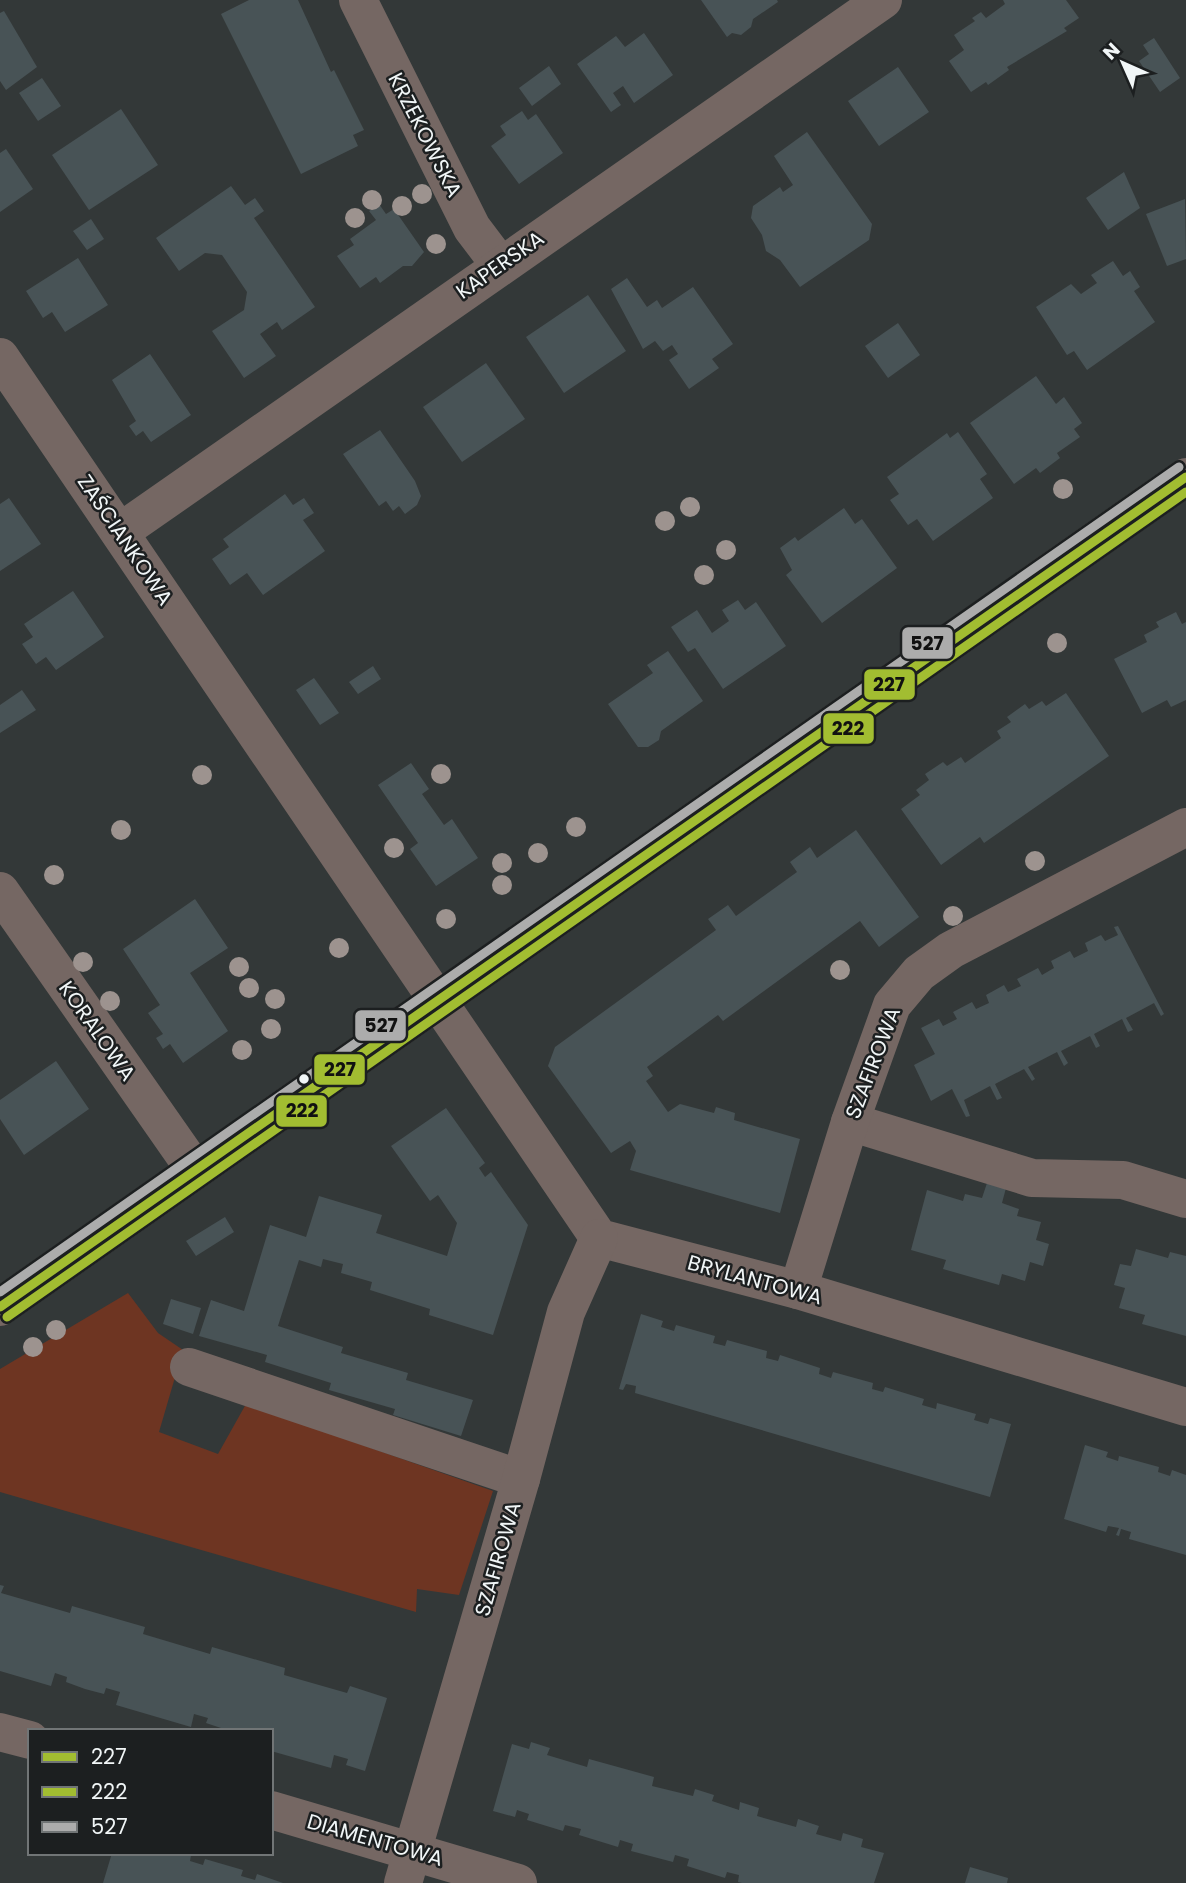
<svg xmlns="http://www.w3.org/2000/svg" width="1186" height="1883" font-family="Poppins,sans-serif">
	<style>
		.green { fill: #6e3522 }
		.building { fill: #485356 }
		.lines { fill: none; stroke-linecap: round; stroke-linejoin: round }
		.minor { stroke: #756763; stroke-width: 38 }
		.bus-1-casing { stroke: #1c1f20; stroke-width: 14 }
		.bus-2-casing { stroke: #1c1f20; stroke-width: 14 }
		.bus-3-casing { stroke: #1c1f20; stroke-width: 14 }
		.bus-1 { stroke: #a2bd31; stroke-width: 9 }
		.bus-2 { stroke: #a2bd31; stroke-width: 9 }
		.bus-3 { stroke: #acacac; stroke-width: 9 }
		.tree { fill: #9d938f }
		.bus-dot { fill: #f1f6f7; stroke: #1c1f20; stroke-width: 2.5 }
		.labels { text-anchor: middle; stroke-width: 5; stroke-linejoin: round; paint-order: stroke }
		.street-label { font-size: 21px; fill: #f1f6f7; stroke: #1c1f20 }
		.line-badge { stroke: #1c1f20; stroke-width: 2.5 }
		.pale-badge-label { font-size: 19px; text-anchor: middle; font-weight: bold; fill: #111 }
	</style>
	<rect width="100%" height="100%" fill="#333838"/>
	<polygon class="green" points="128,1293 158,1333 183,1350 159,1432 218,1454 246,1404 493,1491 459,1595 417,1589 416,1612 0,1492 0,1369"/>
	<g class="building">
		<polygon points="249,0 298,0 331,72 334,70 364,130 353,135 358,146 301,174 221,14"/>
		<polygon points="701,0 777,0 778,2 753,19 751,27 741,35 732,33 727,37"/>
		<polygon points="1003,0 1066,0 1079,18 1064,28 1067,31 1007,67 1009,70 988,85 986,82 971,92 949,61 964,50 954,35 975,21 972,18 981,12 986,18 1005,4"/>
		<polygon points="4,11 37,67 6,90 0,81 0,13"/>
		<polygon points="644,33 673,75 634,103 623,86 613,93 621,105 611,112 577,64 616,36 625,47"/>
		<polygon points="1154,38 1180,78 1160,92 1139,61 1149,54 1143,45"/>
		<polygon points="549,66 561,84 532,106 519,88"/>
		<polygon points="898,67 929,112 879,146 848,101"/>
		<polygon points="42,78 61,106 38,121 19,93"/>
		<polygon points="121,109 158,165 89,210 52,155"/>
		<polygon points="522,111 528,120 536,114 563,153 519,184 491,146 506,135 500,126"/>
		<polygon points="807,132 872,224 869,240 800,287 780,260 766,251 762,235 751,218 753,206 780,187 783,192 793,185 774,156"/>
		<polygon points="6,149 33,189 0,212 0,153"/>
		<polygon points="1124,172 1140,208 1108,230 1086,198"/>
		<polygon points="231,186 245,205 255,198 264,211 254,218 315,307 282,330 277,322 260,334 276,356 244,378 212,331 244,310 247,292 222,255 205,253 179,271 156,238"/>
		<polygon points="1185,199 1186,259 1167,266 1146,214"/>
		<polygon points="379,204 386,214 394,209 424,252 412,266 403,266 380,283 376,277 360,288 337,256 354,245 350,239 376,220 369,211"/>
		<polygon points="91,219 104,239 87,250 73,231"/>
		<polygon points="78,258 108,305 65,332 52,312 43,318 26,291"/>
		<polygon points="1113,261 1123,276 1130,271 1140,287 1134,291 1155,322 1087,370 1074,351 1067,355 1036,307 1071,284 1081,294 1097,283 1091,275"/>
		<polygon points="627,278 647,307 657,300 662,308 693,287 733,344 712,359 719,368 689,389 669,360 678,354 672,345 663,351 655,341 643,349 611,289"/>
		<polygon points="588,295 626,351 564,393 526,337"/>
		<polygon points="898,323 920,355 888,378 865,346"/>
		<polygon points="150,354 191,415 151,442 143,431 136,436 129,426 136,421 112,380"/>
		<polygon points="486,363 525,419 462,462 423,407"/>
		<polygon points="1036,376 1056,404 1064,397 1082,423 1074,429 1080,437 1057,453 1060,458 1040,473 1036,468 1014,484 970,423"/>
		<polygon points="380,430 415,481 421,496 417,505 405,514 399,506 393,511 386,501 379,506 343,454"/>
		<polygon points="958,432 987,474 980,479 993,498 933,541 917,519 908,525 890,500 899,494 887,477 947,433 950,438"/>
		<polygon points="285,494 293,505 304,498 314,513 303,520 325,551 263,595 247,573 230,585 212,559 229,547 223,539"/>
		<polygon points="9,498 41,544 0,571 0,504"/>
		<polygon points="844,508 855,524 862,519 897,568 822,623 786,575 792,570 780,548 795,537 798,541"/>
		<polygon points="73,591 104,637 56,670 46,657 36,664 22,644 33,637 24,624"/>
		<polygon points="738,600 745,610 756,602 786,646 723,689 695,648 688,652 671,627 697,610 712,633 729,621 722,610"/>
		<polygon points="1176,612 1182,624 1186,622 1186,700 1171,707 1167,700 1142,713 1114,659 1147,642 1144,635 1159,627 1156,622"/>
		<polygon points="668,651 703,701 661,731 659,740 648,747 638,747 608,704 653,673 647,665"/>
		<polygon points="373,666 381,679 358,694 349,682"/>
		<polygon points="314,678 339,713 320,725 296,690"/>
		<polygon points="22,690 36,710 0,733 0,705"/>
		<polygon points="1066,693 1109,756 984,843 980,837 941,865 901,809 920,795 916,790 929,780 925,774 943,762 947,766 961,757 965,763 1001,738 997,731 1011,722 1007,717 1025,704 1029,709 1042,701 1046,706"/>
		<polygon points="411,763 429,789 422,794 444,825 452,819 478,858 436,886 410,849 418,843 378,785"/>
		<polygon points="856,830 919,917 879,947 860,921 723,1021 718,1015 647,1067 653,1076 646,1081 668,1112 680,1104 714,1113 716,1107 735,1113 734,1120 800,1139 780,1213 630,1170 636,1151 630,1141 611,1153 548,1066 555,1047 716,930 708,919 728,905 736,916 797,872 790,862 810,847 817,858"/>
		<polygon points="195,899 228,948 190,973 228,1031 183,1063 170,1044 163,1049 156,1038 163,1034 148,1013 160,1005 123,949"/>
		<polygon points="1118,926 1164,1014 1161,1016 1154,1003 1126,1018 1133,1030 1128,1032 1122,1019 1094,1034 1100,1046 1096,1048 1090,1036 1061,1051 1068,1063 1064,1066 1057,1052 1028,1067 1035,1079 1032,1081 1024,1069 995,1084 1002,1098 997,1100 990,1086 964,1100 970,1116 966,1117 952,1089 931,1101 914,1065 935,1054 921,1028 939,1019 943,1026 957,1019 953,1012 972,1002 976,1009 989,1003 986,995 1004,985 1008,992 1021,986 1017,979 1038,968 1042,975 1054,968 1051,961 1070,951 1074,958 1088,951 1085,943 1101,935 1105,941 1118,935 1114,927"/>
		<polygon points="56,1061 89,1109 24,1155 0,1119 0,1100"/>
		<polygon points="446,1108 485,1163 479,1168 485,1177 491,1172 528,1225 493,1335 429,1315 430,1309 370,1290 372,1282 341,1273 343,1264 323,1259 321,1267 299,1260 278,1326 343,1347 341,1353 408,1373 406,1380 473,1400 461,1436 393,1415 395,1409 329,1390 331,1383 265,1362 267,1355 199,1336 211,1300 244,1311 270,1225 306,1237 319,1196 382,1215 376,1233 447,1256 457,1223 438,1195 430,1201 391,1146"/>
		<polygon points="987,1183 1006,1188 1002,1203 1019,1209 1017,1216 1041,1222 1036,1240 1049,1244 1043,1266 1030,1262 1025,1281 1002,1274 999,1285 943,1269 946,1260 911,1250 927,1190 963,1201 965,1194 982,1198"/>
		<polygon points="225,1217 234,1232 196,1256 186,1241"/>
		<polygon points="1136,1249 1168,1258 1170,1252 1186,1256 1186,1336 1142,1324 1145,1315 1119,1308 1125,1288 1114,1285 1120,1264 1131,1266"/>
		<polygon points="171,1299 201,1308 193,1334 163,1324"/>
		<polygon points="641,1314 663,1321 661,1327 674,1331 676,1325 715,1336 713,1343 725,1346 727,1340 767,1351 766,1358 778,1361 780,1355 820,1368 819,1374 831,1378 833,1372 873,1383 872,1389 883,1392 885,1387 924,1399 922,1405 936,1409 937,1403 976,1414 974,1420 988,1424 990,1418 1011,1424 990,1497 635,1393 636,1386 626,1384 623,1390 619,1389"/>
		<polygon points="1085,1445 1108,1452 1106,1457 1118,1461 1119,1456 1159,1467 1158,1472 1170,1476 1172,1470 1186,1475 1186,1555 1129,1539 1131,1532 1121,1529 1119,1536 1116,1535 1119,1528 1108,1526 1106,1532 1064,1519"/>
		<polygon points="0,1585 4,1586 1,1593 70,1613 72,1606 145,1627 143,1634 210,1654 212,1647 285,1668 284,1675 347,1693 350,1686 387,1698 365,1771 346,1765 348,1759 334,1755 331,1768 271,1751 271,1731 230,1731 206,1723 208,1718 194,1714 191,1727 116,1705 120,1692 106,1688 104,1694 85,1689 66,1682 67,1677 55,1673 51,1686 0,1671"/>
		<polygon points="531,1742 550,1748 547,1755 587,1767 589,1759 654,1777 652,1786 693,1796 695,1789 714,1795 712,1801 739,1810 740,1802 759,1808 757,1816 796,1827 798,1819 819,1826 816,1834 841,1841 843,1833 863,1839 861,1847 884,1853 874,1883 742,1883 738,1882 739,1875 727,1872 725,1878 687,1866 689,1859 675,1855 673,1862 631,1851 633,1844 620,1840 618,1847 579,1835 581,1829 565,1825 563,1831 527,1820 529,1814 517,1810 515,1817 493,1811 512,1744 529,1749"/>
		<polygon points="112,1853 185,1853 191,1855 190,1861 203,1865 205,1859 243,1870 241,1876 255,1880 257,1874 283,1883 103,1883"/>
		<polygon points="970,1867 1008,1878 1007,1883 965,1883"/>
	</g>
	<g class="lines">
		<g class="minor">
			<polyline points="358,0 472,228 500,265"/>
			<polyline points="0,357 599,1238 798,1290 1186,1407"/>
			<polyline points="120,532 883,0"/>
			<polyline points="0,891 195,1170"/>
			<polyline points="850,1122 1032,1178 1123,1180 1186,1199"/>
			<polyline points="798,1290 850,1122 892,1005 919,973 951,950 1186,827"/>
			<polyline points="0,1307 1186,477"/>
			<polyline points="189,1367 521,1479"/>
			<polyline points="0,1732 30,1740"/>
			<polyline points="271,1810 518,1883"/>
			<polyline points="403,1883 521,1479 566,1312 599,1238"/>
		</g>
		<g class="bus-1-casing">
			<polyline id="bus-1" points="0,1307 1186,477"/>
		</g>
		<g class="bus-2-casing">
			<polyline id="bus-2" points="7,1317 1186,492"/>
		</g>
		<g class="bus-3-casing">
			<polyline id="bus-3" points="0,1292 1179,467"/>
		</g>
		<use href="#bus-1" class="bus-1"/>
		<use href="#bus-2" class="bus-2"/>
		<use href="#bus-3" class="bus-3"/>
	</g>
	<g class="tree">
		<circle cx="422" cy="194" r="10"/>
		<circle cx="372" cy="200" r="10"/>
		<circle cx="402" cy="206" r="10"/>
		<circle cx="355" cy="218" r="10"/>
		<circle cx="436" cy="244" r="10"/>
		<circle cx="1063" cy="489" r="10"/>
		<circle cx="690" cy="507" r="10"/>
		<circle cx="665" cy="521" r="10"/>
		<circle cx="726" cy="550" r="10"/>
		<circle cx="704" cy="575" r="10"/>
		<circle cx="1057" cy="643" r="10"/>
		<circle cx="441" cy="774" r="10"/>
		<circle cx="202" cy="775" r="10"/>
		<circle cx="576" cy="827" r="10"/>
		<circle cx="121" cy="830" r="10"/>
		<circle cx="394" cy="848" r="10"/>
		<circle cx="538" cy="853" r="10"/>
		<circle cx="1035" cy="861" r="10"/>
		<circle cx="502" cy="863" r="10"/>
		<circle cx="54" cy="875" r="10"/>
		<circle cx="502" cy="885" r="10"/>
		<circle cx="953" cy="916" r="10"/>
		<circle cx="446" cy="919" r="10"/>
		<circle cx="339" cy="948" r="10"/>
		<circle cx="83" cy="962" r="10"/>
		<circle cx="239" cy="967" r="10"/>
		<circle cx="840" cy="970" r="10"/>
		<circle cx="249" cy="988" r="10"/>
		<circle cx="275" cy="999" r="10"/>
		<circle cx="110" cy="1001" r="10"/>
		<circle cx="271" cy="1029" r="10"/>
		<circle cx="242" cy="1050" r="10"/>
		<circle cx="56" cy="1330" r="10"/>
		<circle cx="33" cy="1347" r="10"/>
	</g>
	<circle class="bus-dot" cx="304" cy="1079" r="6"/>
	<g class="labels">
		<g class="street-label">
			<text transform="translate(425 135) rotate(63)" y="7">KRZEKOWSKA</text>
			<text transform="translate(500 265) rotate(-35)" y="7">KAPERSKA</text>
			<text transform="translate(125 540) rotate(56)" y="7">ZAŚCIANKOWA</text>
			<text transform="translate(97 1031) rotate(55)" y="7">KORALOWA</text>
			<text transform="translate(873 1063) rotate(-69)" y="7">SZAFIROWA</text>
			<text transform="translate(755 1280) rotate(15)" y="7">BRYLANTOWA</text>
			<text transform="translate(498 1559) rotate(-74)" y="7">SZAFIROWA</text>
			<text transform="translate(375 1840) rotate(16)" y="7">DIAMENTOWA</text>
		</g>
	</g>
	<g class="line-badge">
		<rect x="901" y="626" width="53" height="34" rx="7" fill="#acacac"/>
		<rect x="863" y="668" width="53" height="33" rx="7" fill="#a2bd31"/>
		<rect x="822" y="712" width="53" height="33" rx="7" fill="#a2bd31"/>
		<rect x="354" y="1009" width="53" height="33" rx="7" fill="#acacac"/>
		<rect x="313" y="1053" width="53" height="33" rx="7" fill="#a2bd31"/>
		<rect x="275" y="1094" width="53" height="34" rx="7" fill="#a2bd31"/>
	</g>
	<g class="pale-badge-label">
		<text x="927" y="650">527</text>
		<text x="889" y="691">227</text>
		<text x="848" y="735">222</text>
		<text x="381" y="1032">527</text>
		<text x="340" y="1076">227</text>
		<text x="302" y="1117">222</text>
	</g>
	<rect x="28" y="1729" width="245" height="126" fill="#1c1f20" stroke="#717576" stroke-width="2"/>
	<rect x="42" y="1752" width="35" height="10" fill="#a2bd31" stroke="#717576" stroke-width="2"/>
	<text x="91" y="1764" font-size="21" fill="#f1f6f7">227</text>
	<rect x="42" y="1787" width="35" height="10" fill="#a2bd31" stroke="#717576" stroke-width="2"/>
	<text x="91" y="1799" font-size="21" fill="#f1f6f7">222</text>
	<rect x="42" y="1822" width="35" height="10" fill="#acacac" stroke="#717576" stroke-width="2"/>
	<text x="91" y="1834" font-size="21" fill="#f1f6f7">527</text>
	<g transform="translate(1123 63) rotate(315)" stroke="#1c1f20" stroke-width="5" paint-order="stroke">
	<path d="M0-5L12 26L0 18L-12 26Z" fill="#f1f6f7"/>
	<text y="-10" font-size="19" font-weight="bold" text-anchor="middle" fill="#f1f6f7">N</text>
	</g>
</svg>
